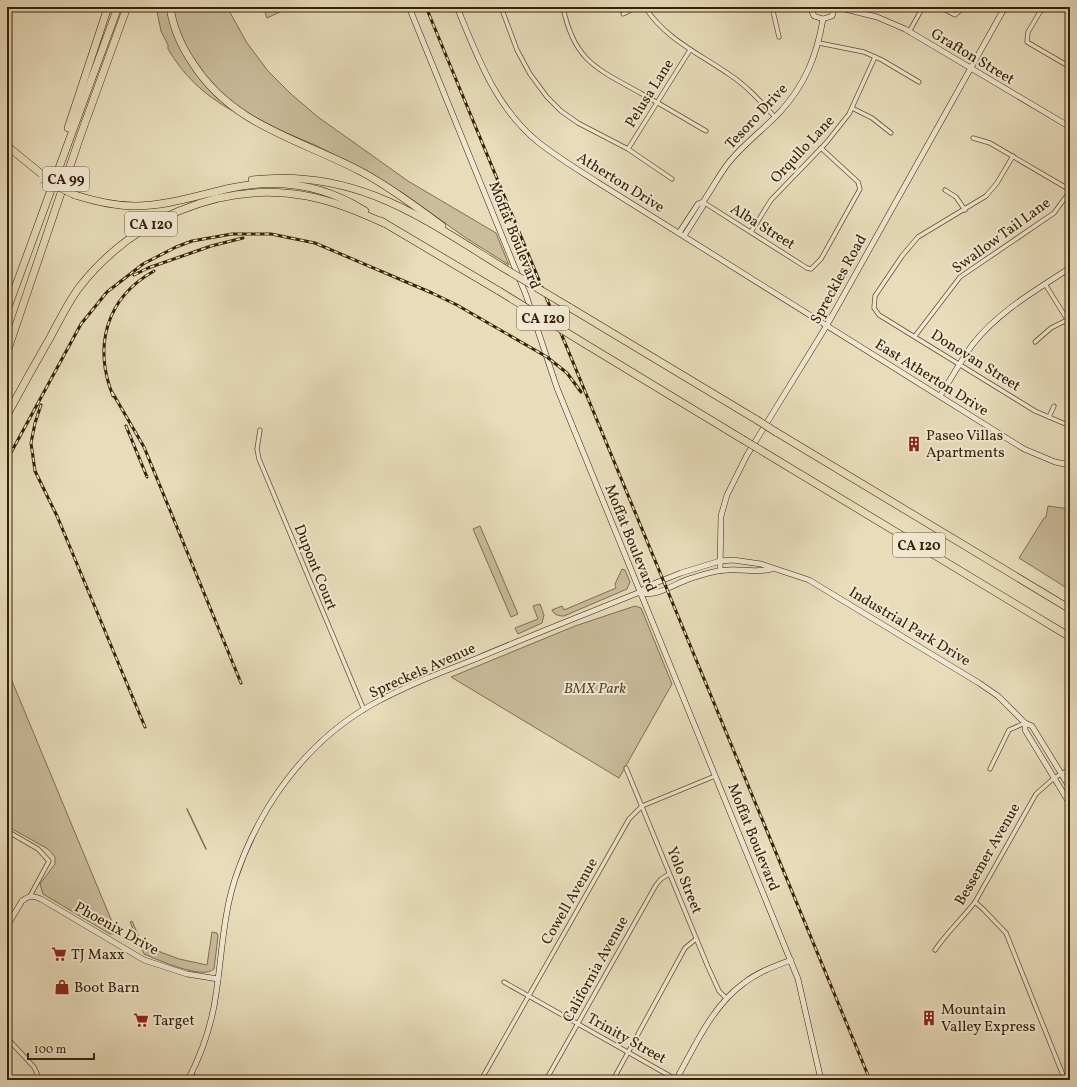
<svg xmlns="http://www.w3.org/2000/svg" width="1077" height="1087" font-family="Vollkorn,serif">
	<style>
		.green { fill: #cabc9c; stroke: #816e52 }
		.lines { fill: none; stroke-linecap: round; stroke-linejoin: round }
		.stream { stroke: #7e6a4f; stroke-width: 1.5 }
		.street-casing { stroke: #644f35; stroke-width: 5 }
		.secondary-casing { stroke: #382009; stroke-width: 6 }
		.highway-casing { stroke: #382009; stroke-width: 8 }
		.street { stroke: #f0e8d2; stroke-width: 3.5 }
		.secondary { stroke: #f0e8d2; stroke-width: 5 }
		.highway { stroke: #e8dcba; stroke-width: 7 }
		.rail-casing { stroke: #382009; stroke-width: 3 }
		.rail { stroke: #f0e8d2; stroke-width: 1.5; stroke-dasharray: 4.5; stroke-linecap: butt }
		.highway-bridge-casing { stroke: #382009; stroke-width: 8; stroke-linecap: butt }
		.highway-bridge { stroke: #e8dcba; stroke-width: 7 }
		.labels { text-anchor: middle; stroke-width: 4; stroke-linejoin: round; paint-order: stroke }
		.shield { fill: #f0e8d2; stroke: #6f5c45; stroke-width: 1 }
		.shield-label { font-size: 14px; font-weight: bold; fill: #382009 }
		.street-label { font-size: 15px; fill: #382009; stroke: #f0e8d2 }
		.poi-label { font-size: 15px; fill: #382009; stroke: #f0e8d2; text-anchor: start }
		.park-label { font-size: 15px; font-style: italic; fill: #5c472e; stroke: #f0e8d2 }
	</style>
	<rect width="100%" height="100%" fill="#e8dcba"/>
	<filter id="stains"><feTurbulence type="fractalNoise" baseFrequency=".005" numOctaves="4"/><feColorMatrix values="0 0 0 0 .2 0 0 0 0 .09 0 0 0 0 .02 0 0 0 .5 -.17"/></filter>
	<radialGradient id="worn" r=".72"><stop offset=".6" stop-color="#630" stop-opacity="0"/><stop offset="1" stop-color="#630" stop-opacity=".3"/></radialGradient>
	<g class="green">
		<path d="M156 7H227L247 43 268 71 291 94 318 117 408 181 496 233 509 265 466 238 407 196 377 177 315 145 231 110C203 94 184 76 168 49V45L161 31Z"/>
		<polygon points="263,7 278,7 280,12 267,18"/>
		<polygon points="1048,506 1070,509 1070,590 1019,558 1044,518 1046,517"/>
		<polygon points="480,526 518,614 511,617 473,529"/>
		<path d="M622 569 625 570 630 582 627 589 564 616C559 616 554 615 552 610L562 606 564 610 616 588 615 584Z"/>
		<polygon points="540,604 544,615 542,623 518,634 515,628 538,619 533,606"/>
		<polygon points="635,606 641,608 672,684 619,778 451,677 575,626"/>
		<polygon points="7,669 115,929 114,934 110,934 43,894 40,884 55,864 55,857 48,849 7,826"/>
		<path d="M132 921 142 944 144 943 145 946 179 959 207 965 212 932 217 933 218 936 214 969C203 980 158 960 144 954L130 922Z"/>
	</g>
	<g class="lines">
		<polyline class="stream" points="187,809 206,849"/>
		<g class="street-casing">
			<g id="street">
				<polyline points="501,7 517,50 530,74 547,97 561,111 578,123 628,149 672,179"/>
				<path d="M563 7C574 62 598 69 642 94 664 106 685 119 706 131"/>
				<path d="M645 7C665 39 700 54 730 75 747 86 761 102 775 117"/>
				<polyline points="739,7 794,7"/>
				<polyline points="772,7 779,37"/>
				<polyline points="940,7 955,15 964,7"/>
				<polyline points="1043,7 1028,32 1027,42 1070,67"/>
				<polyline points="1066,7 1070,9"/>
				<polyline points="623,14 637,7"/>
				<polyline points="909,32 923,7"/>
				<polyline points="819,43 864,52 882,60 919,82"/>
				<polyline points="852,108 872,118 891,133"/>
				<polyline points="973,138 990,143 1070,190"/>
				<polyline points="628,149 690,50"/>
				<polyline points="1013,156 997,183 986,196 918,237 902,256 875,296 874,308 879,315 1035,411 1070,426"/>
				<polyline points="945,190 956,197 965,210"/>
				<polyline points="703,202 807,268 811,269 821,259 860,189 858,182 821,148"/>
				<polyline points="751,232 771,200 826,143 849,114 875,57"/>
				<polyline points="1045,284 1070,324"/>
				<polyline points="915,336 960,277 1054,213 1070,191"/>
				<polyline points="1035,342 1051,328 1067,320"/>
				<polyline points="1049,417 1054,406"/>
				<polyline points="260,430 257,449 259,459 364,710"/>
				<polyline points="626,768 708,967 719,991 726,998"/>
				<polyline points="990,769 1009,730 1025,723"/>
				<polyline points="7,831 38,849 49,861 30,896"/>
				<polyline points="975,902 983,909 1006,933 1065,1080"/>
				<path d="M935 950C947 932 962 919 975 902L1036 794 1054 778 1070 769"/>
				<polyline points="504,982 677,1080"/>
				<polyline points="7,1038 34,1067 40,1080"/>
				<polyline points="191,1075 201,1080"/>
				<polyline points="481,1080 629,819 642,806 715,776"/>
				<polyline points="546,1080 656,885 661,879 669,874"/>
				<polyline points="613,1080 685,948 696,939"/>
			</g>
		</g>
		<g class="secondary-casing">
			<g id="secondary">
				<polyline points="409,7 526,295 557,388 798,979 821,1080"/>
				<path d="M457 7C477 56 496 108 538 142 557 157 577 169 597 182L1024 449 1055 462 1070 465"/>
				<polyline points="810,7 814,16 823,19 832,16 835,7"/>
				<polyline points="837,7 877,17 905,29 1070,127"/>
				<polyline points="679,233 698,204 703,202"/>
				<path d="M684 236 703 206V202C712 189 720 173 730 161 745 143 764 129 780 112 805 85 817 55 823 19"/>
				<path d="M940 396C951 379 961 360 973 344 998 312 1036 290 1070 268"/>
				<polyline points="720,571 721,516 727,495 747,455 827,325 1005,7"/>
				<path d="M640 592C655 599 677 582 692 578 704 574 716 570 728 570 743 569 757 573 771 569"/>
				<polyline points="1025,723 1025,730 1070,804"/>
				<path d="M7 926 22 901C29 895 34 896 41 899L144 960 187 974 218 979"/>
				<path d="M188 1080C202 1053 212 1024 216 994 222 955 223 916 235 879 259 807 305 743 371 705 405 686 442 672 478 658 532 635 586 614 640 592L648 586 681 573 720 561 733 560 761 564 809 580 979 683 998 696 1025 723 1032 726 1070 788"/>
				<path d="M676 1080C695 1046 712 1006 744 983 758 972 775 966 791 960"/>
			</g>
		</g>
		<g class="highway-casing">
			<g id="highway">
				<path d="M170 7C173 28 182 48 194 65 234 126 299 139 360 171 387 185 418 208 442 226"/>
				<polyline points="68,128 108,7"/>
				<polyline points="7,146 44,176"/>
				<path d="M252 180C354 168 420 216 502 267"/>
				<path d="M75 195C94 201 114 206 135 206 167 206 199 195 231 188 278 178 324 185 365 211"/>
				<polyline points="381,221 499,291"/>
				<polyline points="569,307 757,420"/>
				<polyline points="7,310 118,7"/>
				<polyline points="587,345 742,439"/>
				<polyline points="7,352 81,134 127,7"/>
				<path d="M7 415C21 389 36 362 51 336 59 321 68 303 78 289 131 220 220 180 307 196 334 201 359 212 384 223"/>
				<polyline points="776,432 1070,609"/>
				<polyline points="767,454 1070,637"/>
			</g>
		</g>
		<use href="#street" class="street"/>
		<use href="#secondary" class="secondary"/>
		<use href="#highway" class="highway"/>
		<g class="rail-casing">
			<g id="rail">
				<polyline points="426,7 870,1080"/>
				<polyline points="134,275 148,268 211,246 243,238"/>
				<polyline points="112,392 144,447 241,683"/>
				<path d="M113 396C93 346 106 298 154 271"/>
				<polyline points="41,405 35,423 31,443 35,471 57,516 145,727"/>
				<polyline points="126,426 147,477"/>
				<polyline points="7,460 81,324 107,292 143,264 176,247 192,241 232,234 271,234 315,243 432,293 457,305 547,357 567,373 581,392"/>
			</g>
		</g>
		<use href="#rail" class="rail"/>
		<g class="highway-bridge-casing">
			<g id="highway-bridge">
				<polyline points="42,179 75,195"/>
				<polyline points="502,267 569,307"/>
				<polyline points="499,291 587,345"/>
				<polyline points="757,420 776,432"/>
				<polyline points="742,439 767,454"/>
			</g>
		</g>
		<use href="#highway-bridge" class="highway-bridge"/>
	</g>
	<defs>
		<g id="building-bare" transform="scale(1.2)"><path d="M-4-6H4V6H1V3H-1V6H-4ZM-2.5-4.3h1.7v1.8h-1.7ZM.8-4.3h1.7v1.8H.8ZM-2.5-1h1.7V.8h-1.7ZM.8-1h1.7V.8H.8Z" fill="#8f2418" stroke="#f0e8d2" stroke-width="2.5" paint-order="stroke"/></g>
		<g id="supermarket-bare" transform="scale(1.2)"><path d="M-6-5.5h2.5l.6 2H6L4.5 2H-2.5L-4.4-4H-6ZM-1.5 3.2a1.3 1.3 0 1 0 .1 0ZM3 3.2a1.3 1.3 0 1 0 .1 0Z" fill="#8f2418" stroke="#f0e8d2" stroke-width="2.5" paint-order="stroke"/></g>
		<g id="shop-bare" transform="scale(1.2)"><path d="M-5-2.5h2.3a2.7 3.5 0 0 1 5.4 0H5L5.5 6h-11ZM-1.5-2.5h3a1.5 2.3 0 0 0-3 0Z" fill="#8f2418" stroke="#f0e8d2" stroke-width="2.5" paint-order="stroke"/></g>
	</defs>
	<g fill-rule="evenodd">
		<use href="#building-bare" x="914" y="444"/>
		<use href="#supermarket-bare" x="59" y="954"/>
		<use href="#shop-bare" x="62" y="987"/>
		<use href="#building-bare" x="929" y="1018"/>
		<use href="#supermarket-bare" x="141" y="1020"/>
	</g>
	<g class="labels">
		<g class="shield">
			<rect x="43" y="167" width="46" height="24" rx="3"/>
			<rect x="125" y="212" width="52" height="24" rx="3"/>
			<rect x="517" y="306" width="52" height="24" rx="3"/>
			<rect x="893" y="533" width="52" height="24" rx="3"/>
		</g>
		<g class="shield-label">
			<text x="66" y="184">CA 99</text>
			<text x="151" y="229">CA 120</text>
			<text x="543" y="323">CA 120</text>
			<text x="919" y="550">CA 120</text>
		</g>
		<g class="street-label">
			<text transform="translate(973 56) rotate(31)" y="5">Grafton Street</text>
			<text transform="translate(649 93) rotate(-58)" y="5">Pelusa Lane</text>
			<text transform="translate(756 116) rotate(-47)" y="5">Tesoro Drive</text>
			<text transform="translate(802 149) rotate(-47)" y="5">Orqullo Lane</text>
			<text transform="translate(621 182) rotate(32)" y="5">Atherton Drive</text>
			<text transform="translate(763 226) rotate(32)" y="5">Alba Street</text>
			<text transform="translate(515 235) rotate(68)" y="5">Moffat Boulevard</text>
			<text transform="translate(1001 235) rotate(-36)" y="5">Swallow Tail Lane</text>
			<text transform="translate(838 279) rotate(-61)" y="5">Spreckles Road</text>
			<text transform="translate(976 360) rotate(32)" y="5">Donovan Street</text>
			<text transform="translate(932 377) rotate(32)" y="5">East Atherton Drive</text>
			<text transform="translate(631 538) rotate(68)" y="5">Moffat Boulevard</text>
			<text transform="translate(316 567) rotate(68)" y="5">Dupont Court</text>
			<text transform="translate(910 626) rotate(31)" y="5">Industrial Park Drive</text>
			<text transform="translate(422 670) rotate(-24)" y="5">Spreckels Avenue</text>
			<text transform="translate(754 837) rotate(68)" y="5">Moffat Boulevard</text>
			<text transform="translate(987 854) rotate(-60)" y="5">Bessemer Avenue</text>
			<text transform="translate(685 880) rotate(68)" y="5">Yolo Street</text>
			<text transform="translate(569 901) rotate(-60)" y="5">Cowell Avenue</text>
			<text transform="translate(117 928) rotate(29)" y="5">Phoenix Drive</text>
			<text transform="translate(595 969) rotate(-61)" y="5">California Avenue</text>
			<text transform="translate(627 1038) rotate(29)" y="5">Trinity Street</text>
		</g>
		<g class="poi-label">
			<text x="926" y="440">Paseo Villas<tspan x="926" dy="17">Apartments</tspan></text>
			<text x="71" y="959">TJ Maxx</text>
			<text x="74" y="992">Boot Barn</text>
			<text x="941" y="1014">Mountain<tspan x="941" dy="17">Valley Express</tspan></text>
			<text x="153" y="1025">Target</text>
		</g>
		<g class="park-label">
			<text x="595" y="693">BMX Park</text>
		</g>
	</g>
	<rect width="1077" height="1087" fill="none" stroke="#e8dcba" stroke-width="24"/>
	<rect x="8" y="8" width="1061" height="1071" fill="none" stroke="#382009" stroke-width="2"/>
	<rect x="12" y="12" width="1053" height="1063" fill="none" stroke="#382009"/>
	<path d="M28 1053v6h66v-6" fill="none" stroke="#382009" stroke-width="2"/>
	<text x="34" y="1053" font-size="12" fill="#382009" stroke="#f0e8d2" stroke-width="3" paint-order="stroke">100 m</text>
	<rect width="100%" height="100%" filter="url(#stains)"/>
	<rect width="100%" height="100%" fill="url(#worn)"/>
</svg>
